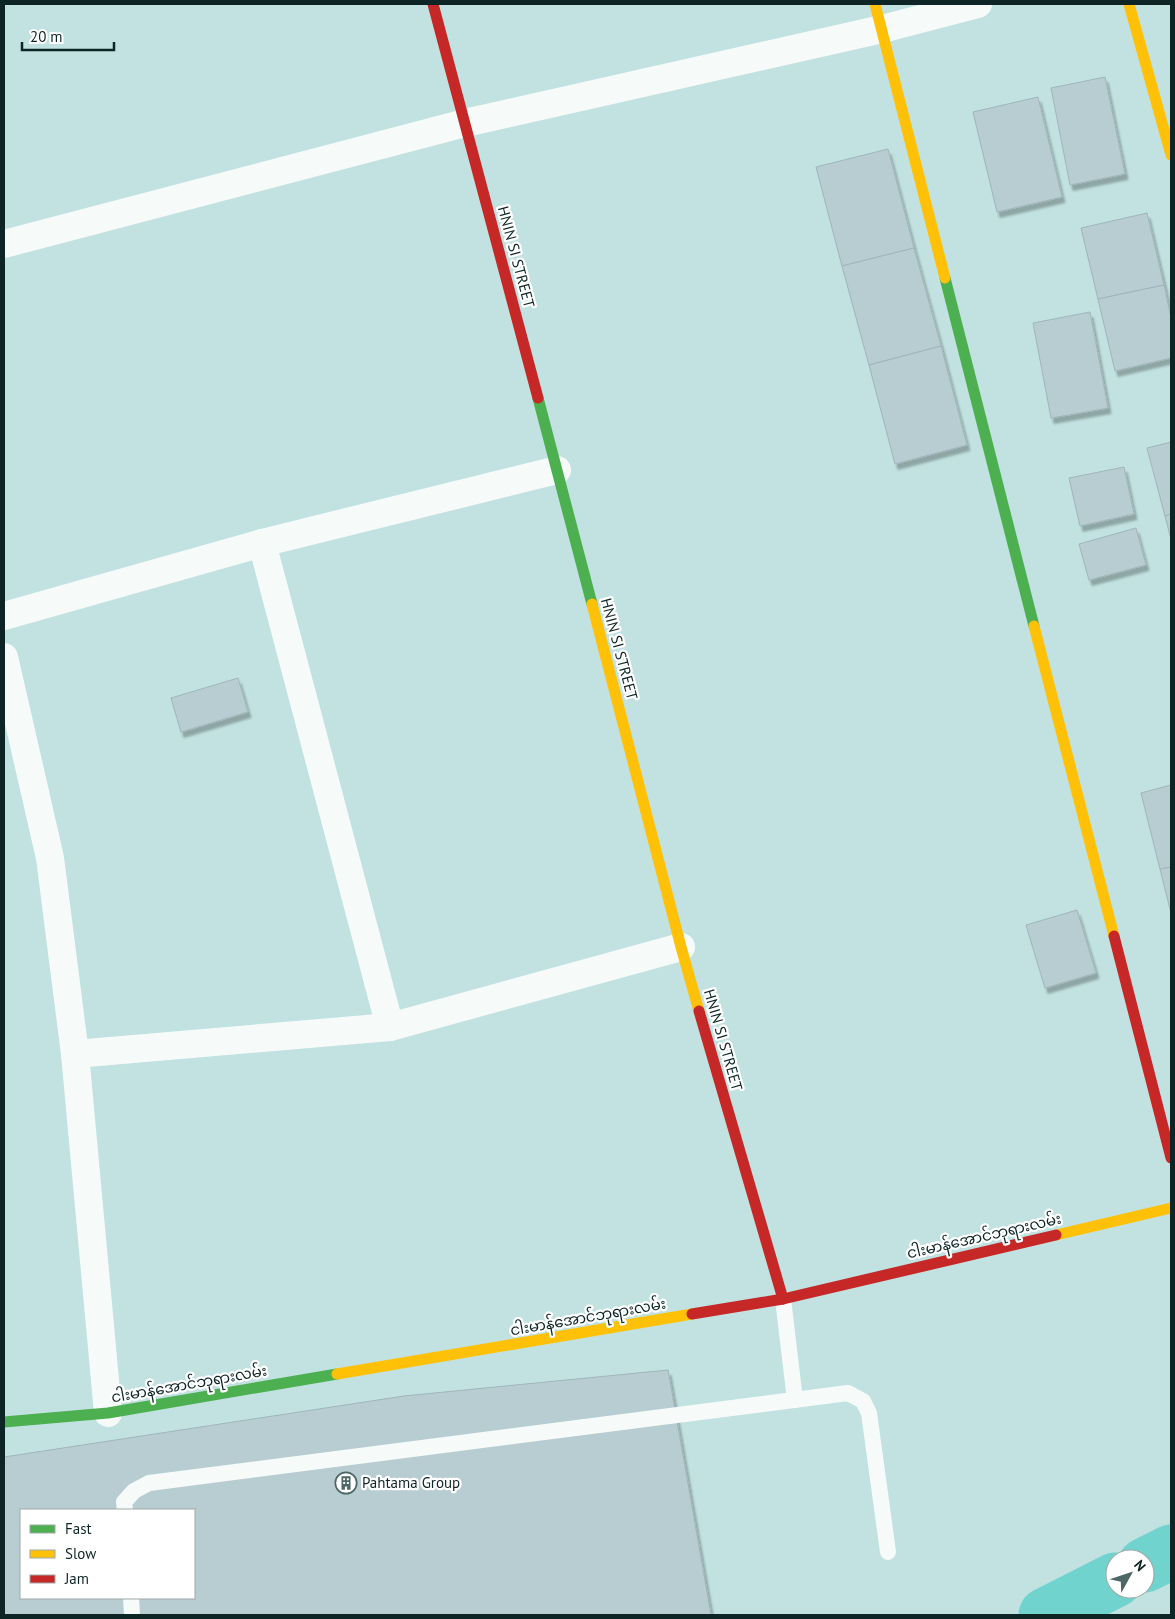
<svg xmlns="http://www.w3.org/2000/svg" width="1175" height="1619" font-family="'PT Sans','Noto Sans Myanmar',sans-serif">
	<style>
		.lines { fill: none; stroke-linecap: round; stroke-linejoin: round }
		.river { stroke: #71d3ce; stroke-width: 55 }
		.building { fill: #b8cdd2; stroke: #a0b5bb; fill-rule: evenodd; filter: url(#shadow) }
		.lane { stroke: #f6fbfa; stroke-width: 16 }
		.street { stroke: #f6fbfa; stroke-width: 28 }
		.fast { stroke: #4caf50; stroke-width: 11 }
		.slow { stroke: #ffc107; stroke-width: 11 }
		.jam { stroke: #c62828; stroke-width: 11 }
		.labels { text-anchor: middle; stroke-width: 4.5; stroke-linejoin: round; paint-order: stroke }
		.street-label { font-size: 15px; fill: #0d2524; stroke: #fff }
		.poi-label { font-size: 15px; fill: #0d2524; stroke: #fff; text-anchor: start }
	</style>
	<defs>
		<filter id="shadow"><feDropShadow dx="3" dy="5.5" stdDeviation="1" flood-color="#0004"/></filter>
	</defs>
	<rect width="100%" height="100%" fill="#c1e2e0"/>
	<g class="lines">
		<g class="river">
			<polyline points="1145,1565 1171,1552"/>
			<polyline points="1046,1615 1115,1580"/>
		</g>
	</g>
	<g class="building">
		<polygon points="1105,77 1125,174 1070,185 1051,88"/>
		<polygon points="1038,97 1062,197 997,212 973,112"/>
		<polygon points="888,149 914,248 842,266 816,167"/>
		<polygon points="1147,213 1164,285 1098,299 1081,228"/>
		<polygon points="914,248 941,346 869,365 842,266"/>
		<polygon points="1164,285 1171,318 1171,358 1115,371 1098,299"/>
		<polygon points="1090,312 1108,408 1051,418 1033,323"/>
		<polygon points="941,346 967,445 895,464 869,365"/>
		<polygon points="1171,442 1171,514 1165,516 1147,448"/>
		<polygon points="1124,467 1134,514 1080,526 1069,478"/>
		<polygon points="1171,514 1171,539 1165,516"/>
		<polygon points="1136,528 1146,565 1089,580 1079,544"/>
		<polygon points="238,678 248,712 181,732 171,698"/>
		<polygon points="1171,785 1171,867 1160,869 1141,793"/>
		<polygon points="1171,867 1171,913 1160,869"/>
		<polygon points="1077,910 1096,973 1045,988 1026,925"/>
		<path d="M668 1370 711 1615H4V1457L404 1396ZM21 1510H194V1598H21Z"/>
	</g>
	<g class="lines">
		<g class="lane">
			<polyline points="783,1299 795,1400"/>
			<polyline points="125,1510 124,1502 134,1491 149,1483 848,1393 863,1401 869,1413 888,1552"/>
			<polyline points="131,1598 132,1615"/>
		</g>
		<g class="street">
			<polyline points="4,244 465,123 882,29 978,4"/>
			<polyline points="262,543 390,1027"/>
			<polyline points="4,616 262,543 557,470"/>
			<polyline points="4,657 50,858 75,1054 108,1413"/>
			<polyline points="75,1054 390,1027 681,947"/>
		</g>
		<g class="fast">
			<polyline points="945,278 1034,626"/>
			<polyline points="538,398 592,604"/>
			<polyline points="4,1422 108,1413 337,1374"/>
		</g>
		<g class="slow">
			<polyline points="875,4 945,278"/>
			<polyline points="1129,4 1171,155"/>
			<polyline points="592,604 681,947 699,1011"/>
			<polyline points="1034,626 1114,936"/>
			<polyline points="1056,1235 1171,1208"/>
			<polyline points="337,1374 692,1314"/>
		</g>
		<g class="jam">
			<polyline points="433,4 538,398"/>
			<polyline points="1114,936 1171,1158"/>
			<polyline points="699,1011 783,1299"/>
			<polyline points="692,1314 783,1299 1056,1235"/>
		</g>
	</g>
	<defs>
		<g id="building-ring" transform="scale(1.125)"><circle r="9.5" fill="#fff" stroke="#4c6766" stroke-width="1.5"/><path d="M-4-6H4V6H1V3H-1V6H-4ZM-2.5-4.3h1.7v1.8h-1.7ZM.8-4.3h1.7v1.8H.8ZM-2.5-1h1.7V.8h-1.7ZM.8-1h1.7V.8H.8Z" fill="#4c6766"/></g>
	</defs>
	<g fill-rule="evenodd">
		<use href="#building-ring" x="346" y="1483"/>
	</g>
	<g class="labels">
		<g class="street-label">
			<text transform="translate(516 257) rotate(75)" y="5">HNIN SI STREET</text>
			<text transform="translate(619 649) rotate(75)" y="5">HNIN SI STREET</text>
			<text transform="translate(723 1040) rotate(74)" y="5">HNIN SI STREET</text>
			<text transform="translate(984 1236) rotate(-13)" y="5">ငါးမာန်အောင်ဘုရားလမ်း</text>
			<text transform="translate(588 1317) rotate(-10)" y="5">ငါးမာန်အောင်ဘုရားလမ်း</text>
			<text transform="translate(189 1384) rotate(-10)" y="5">ငါးမာန်အောင်ဘုရားလမ်း</text>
		</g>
		<g class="poi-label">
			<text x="362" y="1488">Pahtama Group</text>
		</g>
	</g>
	<rect width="1175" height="1619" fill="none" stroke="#0d2524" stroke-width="10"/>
	<rect x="20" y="1509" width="175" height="90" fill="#ffffff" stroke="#9ea8a7"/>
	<rect x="30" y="1525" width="25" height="8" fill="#4caf50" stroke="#9ea8a7"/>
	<text x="65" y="1534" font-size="15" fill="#0d2524">Fast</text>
	<rect x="30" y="1550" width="25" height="8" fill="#ffc107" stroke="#9ea8a7"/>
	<text x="65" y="1559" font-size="15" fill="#0d2524">Slow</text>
	<rect x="30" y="1575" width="25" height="8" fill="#c62828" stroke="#9ea8a7"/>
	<text x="65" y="1584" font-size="15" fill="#0d2524">Jam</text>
	<g transform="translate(1130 1574) rotate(50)"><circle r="24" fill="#ffffff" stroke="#9ea8a7"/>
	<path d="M0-4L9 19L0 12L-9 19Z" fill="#4c6766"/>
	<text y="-8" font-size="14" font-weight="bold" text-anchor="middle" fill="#0d2524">N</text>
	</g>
	<path d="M22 42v8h92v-8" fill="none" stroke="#0d2524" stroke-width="2.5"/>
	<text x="30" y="42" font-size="15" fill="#0d2524" stroke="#ffffff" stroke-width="4" paint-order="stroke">20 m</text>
</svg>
